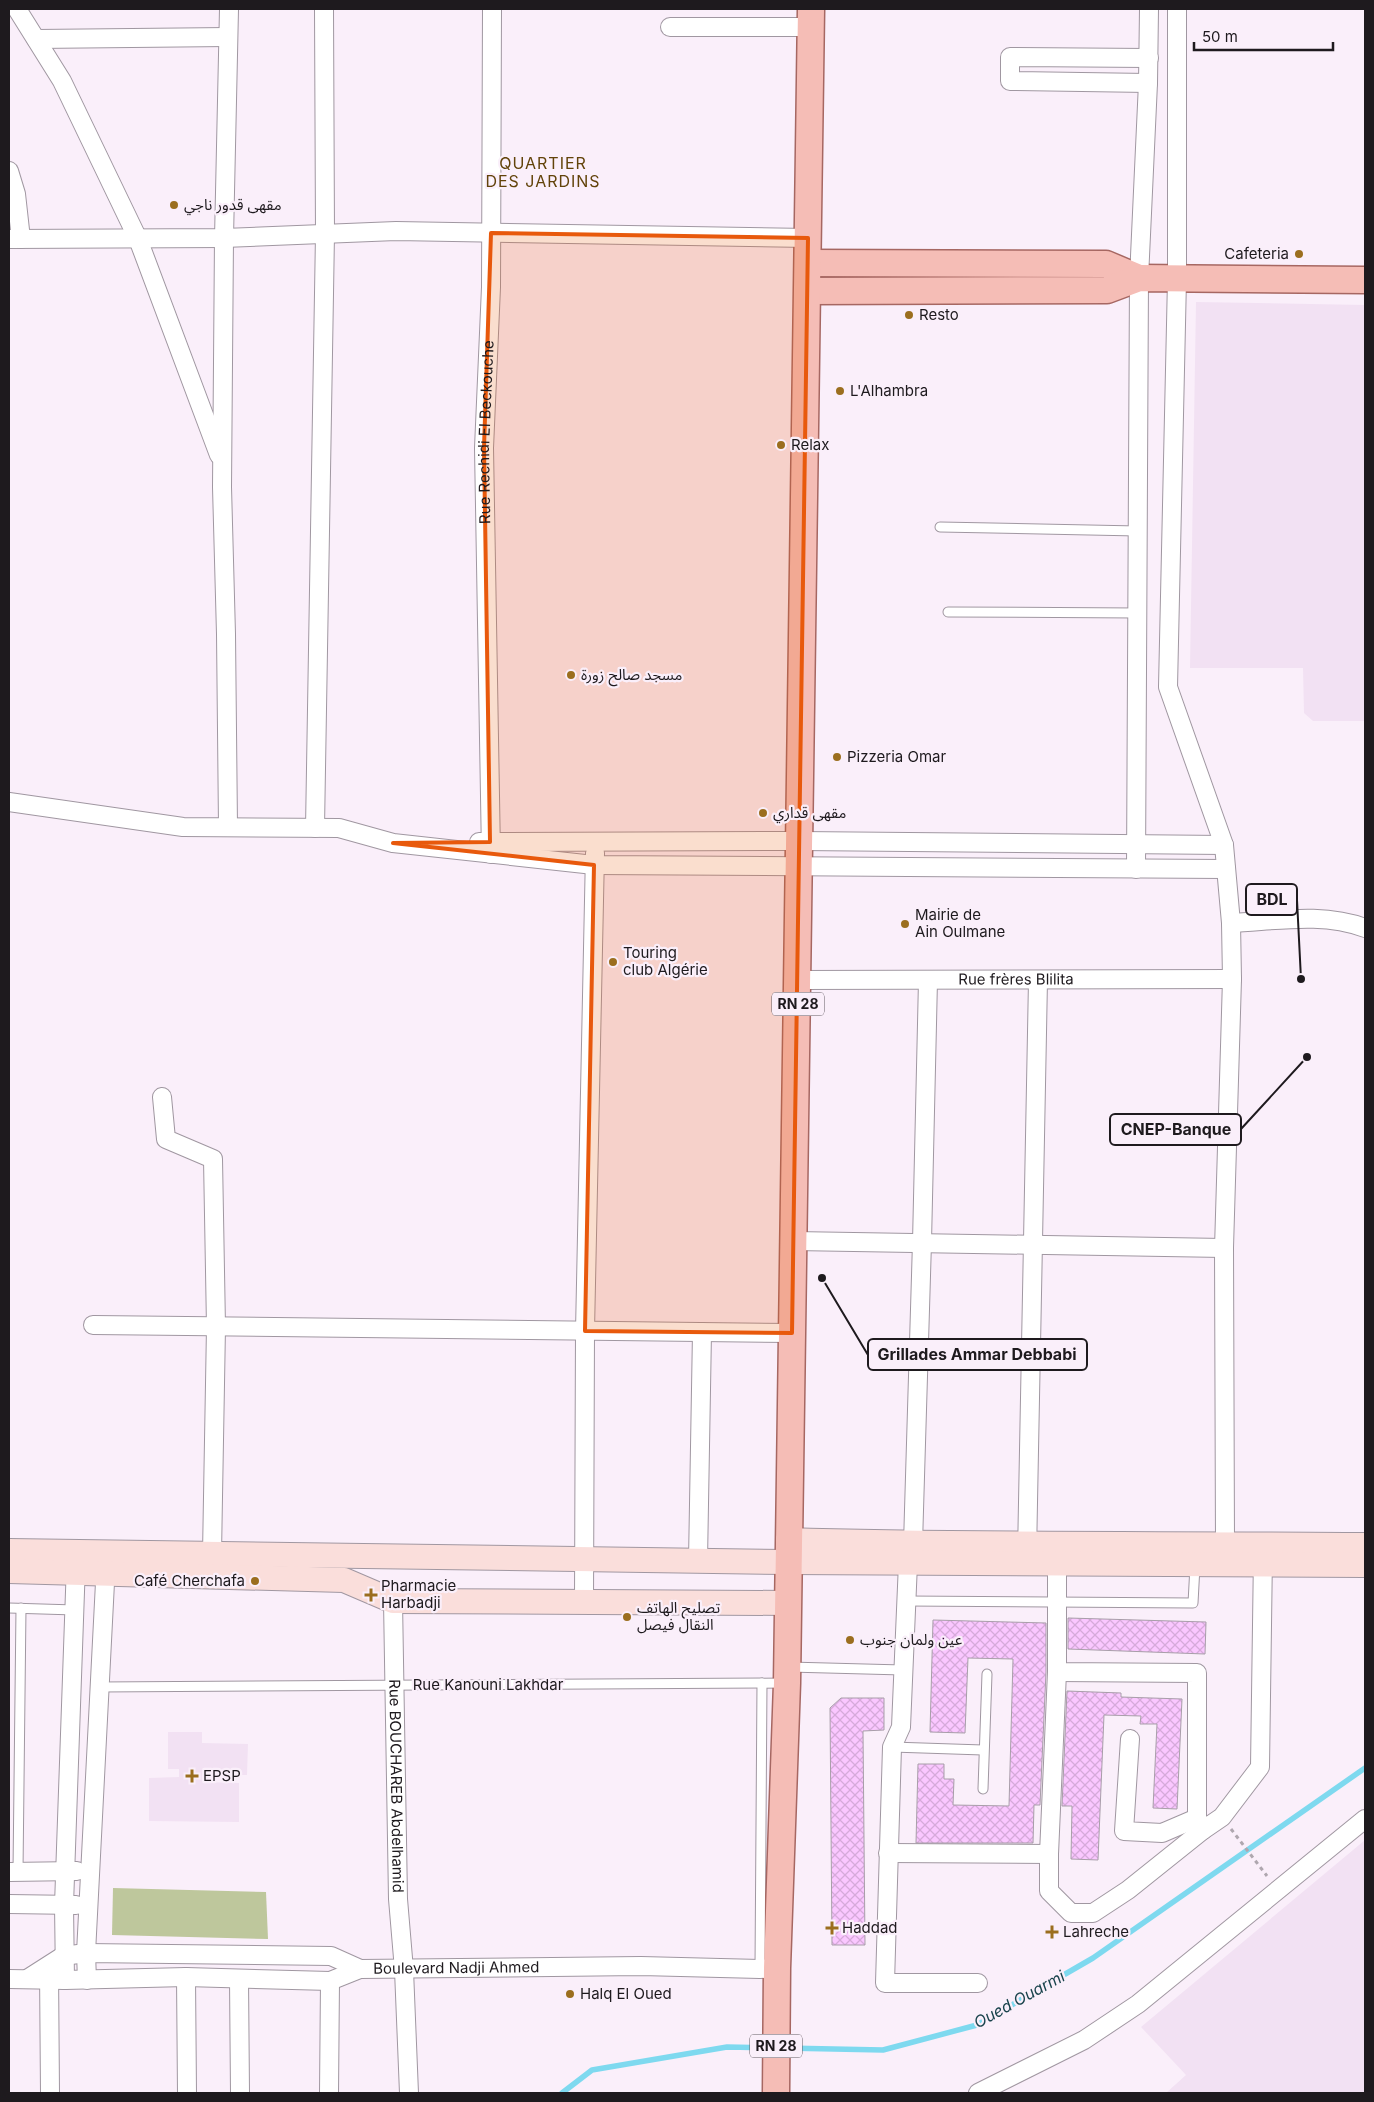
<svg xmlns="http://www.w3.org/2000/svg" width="1374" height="2102" font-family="Inter,'Noto Sans Arabic',sans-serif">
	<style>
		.built { fill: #f2e1f3 }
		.green { fill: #bec79c }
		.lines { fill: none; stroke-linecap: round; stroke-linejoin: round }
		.stream { stroke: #7ed9ef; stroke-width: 5.5 }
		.building { fill: url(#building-cross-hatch); stroke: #a89ea9 }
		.lane-casing { stroke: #a097a1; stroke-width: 11 }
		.street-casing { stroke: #a097a1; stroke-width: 20 }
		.secondary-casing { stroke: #a097a1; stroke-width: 26 }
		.primary-casing { stroke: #a66762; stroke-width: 29 }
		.path { stroke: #afa7af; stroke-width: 3; stroke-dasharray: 4 4; stroke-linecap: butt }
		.lane { stroke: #fff; stroke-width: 9 }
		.street { stroke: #fff; stroke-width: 18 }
		.secondary { stroke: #fadedb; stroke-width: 24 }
		.primary { stroke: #f5bdb6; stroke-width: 26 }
		.marked { fill: #e8590c; fill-opacity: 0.2; stroke: #e8590c; stroke-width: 4; stroke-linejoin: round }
		.poi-dot { fill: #9b6e1e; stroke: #faeffa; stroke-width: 2 }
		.labels { text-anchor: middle; stroke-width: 4.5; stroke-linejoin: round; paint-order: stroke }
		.shield { fill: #faeffa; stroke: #605a60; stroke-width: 1 }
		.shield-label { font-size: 14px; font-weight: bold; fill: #1e1a1e }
		.poi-label { font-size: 15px; fill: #1e1a1e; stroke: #faeffa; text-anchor: start }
		.street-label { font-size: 15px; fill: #1e1a1e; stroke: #faeffa }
		.neighbourhood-label { font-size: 16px; letter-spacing: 1px; fill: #62430a; stroke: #faeffa }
		.water-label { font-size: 16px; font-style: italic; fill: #19434c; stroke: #faeffa }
		.leader { fill: none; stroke: #1e1a1e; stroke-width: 2 }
		.callout-dot { fill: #1e1a1e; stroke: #faeffa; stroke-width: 2 }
		.callout { fill: #faeffa; stroke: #1e1a1e; stroke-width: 2 }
		.callout-label { font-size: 16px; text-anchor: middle; font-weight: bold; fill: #1e1a1e }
	</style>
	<defs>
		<pattern id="building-cross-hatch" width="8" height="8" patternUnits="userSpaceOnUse" patternTransform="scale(1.25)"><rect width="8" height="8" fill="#fac7ff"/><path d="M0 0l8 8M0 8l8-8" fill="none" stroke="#d6aada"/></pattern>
	</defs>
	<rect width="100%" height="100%" fill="#faeffa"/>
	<g class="built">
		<polygon points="1196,302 1365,305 1365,721 1313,721 1304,713 1303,668 1190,668"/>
		<polygon points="168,1732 202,1732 202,1743 248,1744 247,1775 204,1775 205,1782 239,1783 239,1822 149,1821 149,1778 179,1777 179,1769 168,1769"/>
		<polygon points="1365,1840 1365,2093 1166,2093 1186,2075 1141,2027"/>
	</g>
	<polygon class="green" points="113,1888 266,1892 268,1939 112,1935"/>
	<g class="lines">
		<g class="stream">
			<polyline points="784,2048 883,2050 977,2025 1093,1958 1365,1768"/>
			<polyline points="562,2093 592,2070 727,2047 770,2048"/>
		</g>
	</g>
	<g class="building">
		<polygon points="1068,1618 1206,1622 1205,1654 1068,1649"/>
		<polygon points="933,1620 1046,1623 1046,1672 1040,1805 1034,1805 1033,1843 916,1843 918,1764 944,1764 944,1779 954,1779 953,1805 1009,1806 1013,1659 968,1658 965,1733 930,1732"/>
		<polygon points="1067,1691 1121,1693 1121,1697 1182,1699 1177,1809 1153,1808 1157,1724 1140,1724 1141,1716 1104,1715 1098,1860 1071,1859 1072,1806 1062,1806"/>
		<polygon points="841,1698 884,1698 884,1730 863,1731 865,1945 832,1945 830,1708"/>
	</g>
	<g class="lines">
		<g class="lane-casing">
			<g id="lane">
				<polyline points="940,527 1138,531"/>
				<polyline points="948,612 1137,613"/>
				<polyline points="906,1601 1193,1603 1195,1566"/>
				<polyline points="9,1608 75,1610"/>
				<polyline points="789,1667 903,1670"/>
				<polyline points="99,1687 785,1683"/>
				<polyline points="892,1747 983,1750"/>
				<polyline points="983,1789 987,1674"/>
				<polyline points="18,1871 21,1608"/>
				<polyline points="760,1969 762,1683"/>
			</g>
		</g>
		<g class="street-casing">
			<g id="street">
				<polyline points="17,9 62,81 138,239 219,455"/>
				<polyline points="1177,9 1177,279 1168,687 1224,845 1231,923 1232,979 1224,1248 1225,1543"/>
				<polyline points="670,27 811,27"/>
				<polyline points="36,39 228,37"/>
				<polyline points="1148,83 1010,81 1010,57 1149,58"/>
				<polyline points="9,171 16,194 21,239"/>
				<polyline points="9,239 224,238 396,231 808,238"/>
				<polyline points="9,802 183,827 339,828 393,843 594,865 1226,869"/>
				<polyline points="228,827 226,634 222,487 224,238 229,9"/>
				<polyline points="315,828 325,234 324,9"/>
				<polyline points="479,842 800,841 1224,845"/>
				<path id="s1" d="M491 854 484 448 491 287 492 9"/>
				<polyline points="1136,869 1139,278 1148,83 1149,9"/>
				<path d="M1231 923C1276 921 1322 912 1365 928"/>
				<path id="s2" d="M798 980 1232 979"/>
				<polyline points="928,980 922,1242 913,1544 908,1563 901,1727 892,1747 885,1983 978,1983"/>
				<polyline points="162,1097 166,1139 213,1159 216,1327 212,1554"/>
				<polyline points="794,1241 1224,1248"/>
				<polyline points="93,1325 792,1333"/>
				<polyline points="1057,1552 1057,1672 1197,1673 1197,1818 1203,1830 1222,1817 1260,1767 1263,1554"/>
				<polyline points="1027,1555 1038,980"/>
				<polyline points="698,1561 702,1332"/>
				<path id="s3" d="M393 1601 398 1899 404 1970 409 2093"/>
				<polyline points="584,1602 585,1331 595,853"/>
				<polyline points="1130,1739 1124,1831 1162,1833 1197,1818"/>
				<polyline points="888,1853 1049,1854 1057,1672"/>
				<polyline points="1049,1854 1049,1891 1071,1913 1093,1913 1128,1890 1203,1830"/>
				<polyline points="9,1872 77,1871"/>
				<polyline points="9,1904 76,1905"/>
				<polyline points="49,1969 50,2093"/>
				<polyline points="186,1977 187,2093"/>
				<polyline points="9,1979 65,1980 186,1977 330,1981 360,1969"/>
				<path id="s4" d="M27 1979 63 1956 86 1953 331 1956 360 1969 641 1966 760 1969 777 1968"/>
				<polyline points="239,1979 240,2093"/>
				<polyline points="65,1980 64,1905 76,1563"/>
				<polyline points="87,1980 86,1953 106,1563"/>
				<polyline points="329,2093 330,1981"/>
				<polyline points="978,2093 1084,2040 1138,2004 1365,1819"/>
			</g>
		</g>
		<g class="secondary-casing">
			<g id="secondary">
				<path d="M788 1540C980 1546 1173 1543 1365 1545"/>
				<polyline points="9,1551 788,1562 1365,1565"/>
				<polyline points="9,1571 344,1580 393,1601 787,1603"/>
			</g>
		</g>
		<g class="primary-casing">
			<g id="primary">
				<polyline points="808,263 1106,264 1139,278"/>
				<polyline points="808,291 1107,290 1139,278 1365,280"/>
				<polyline points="776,2093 777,1968 787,1683 811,9"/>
			</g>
		</g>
		<polyline class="path" points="1231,1829 1267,1876"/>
		<use href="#lane" class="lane"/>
		<use href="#street" class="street"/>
		<use href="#secondary" class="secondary"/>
		<use href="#primary" class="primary"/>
	</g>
	<path class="marked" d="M491 233 808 238 792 1333 585 1331 594 865 393 843 490 842 484 448Z"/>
	<g class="poi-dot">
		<circle cx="174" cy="205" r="5"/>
		<circle cx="1299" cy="254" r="5"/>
		<circle cx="909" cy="315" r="5"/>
		<circle cx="840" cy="391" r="5"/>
		<circle cx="781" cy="445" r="5"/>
		<circle cx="571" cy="675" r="5"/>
		<circle cx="837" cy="757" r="5"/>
		<circle cx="763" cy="813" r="5"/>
		<circle cx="905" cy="924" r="5"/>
		<circle cx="613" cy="962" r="5"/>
		<circle cx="255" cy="1581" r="5"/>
		<path d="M368.5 1587.5h5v5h5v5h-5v5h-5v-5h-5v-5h5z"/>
		<circle cx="627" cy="1617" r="5"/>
		<circle cx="850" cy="1640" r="5"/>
		<path d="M189.5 1768.5h5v5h5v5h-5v5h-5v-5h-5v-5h5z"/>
		<path d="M829.5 1920.5h5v5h5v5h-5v5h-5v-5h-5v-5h5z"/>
		<path d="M1049.5 1924.5h5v5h5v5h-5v5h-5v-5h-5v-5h5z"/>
		<circle cx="570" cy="1994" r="5"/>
	</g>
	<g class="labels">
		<g class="shield">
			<rect x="772" y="992.5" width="52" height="23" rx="4"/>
			<rect x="750" y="2034.5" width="52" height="23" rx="4"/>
		</g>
		<g class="shield-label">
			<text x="798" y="1009">RN 28</text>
			<text x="776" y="2051">RN 28</text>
		</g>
		<g class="poi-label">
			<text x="184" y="210">مقهى قدور ناجي</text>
			<text x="1289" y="259" text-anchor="end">Cafeteria</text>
			<text x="919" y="320">Resto</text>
			<text x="850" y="396">L'Alhambra</text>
			<text x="791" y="450">Relax</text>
			<text x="581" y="680">مسجد صالح زورة</text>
			<text x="847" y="762">Pizzeria Omar</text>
			<text x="773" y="818">مقهى قداري</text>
			<text x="915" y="920">Mairie de<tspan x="915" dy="17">Ain Oulmane</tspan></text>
			<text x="623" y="958">Touring<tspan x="623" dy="17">club Algérie</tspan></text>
			<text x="245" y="1586" text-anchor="end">Café Cherchafa</text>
			<text x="381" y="1591">Pharmacie<tspan x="381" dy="17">Harbadji</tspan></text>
			<text x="637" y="1613">تصليح الهاتف<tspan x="637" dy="17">النقال فيصل</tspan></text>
			<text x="860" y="1645">عين ولمان جنوب</text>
			<text x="203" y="1781">EPSP</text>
			<text x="842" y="1933">Haddad</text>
			<text x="1063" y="1937">Lahreche</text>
			<text x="580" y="1999">Halq El Oued</text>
		</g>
		<g class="street-label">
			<text dy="5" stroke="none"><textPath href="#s1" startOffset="422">Rue Rechidi El Beckouche</textPath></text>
			<text dy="5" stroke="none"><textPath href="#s2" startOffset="218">Rue frères Blilita</textPath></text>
			<text x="488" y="1690">Rue Kanouni Lakhdar</text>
			<text dy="5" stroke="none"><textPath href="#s3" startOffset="185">Rue BOUCHAREB Abdelhamid</textPath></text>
			<text dy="5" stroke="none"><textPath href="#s4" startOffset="439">Boulevard Nadji Ahmed</textPath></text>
		</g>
		<g class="neighbourhood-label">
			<text x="543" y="169">QUARTIER<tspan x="543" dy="18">DES JARDINS</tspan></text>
		</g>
		<g class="water-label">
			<text transform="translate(1019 1999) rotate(-29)" y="6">Oued Ouarmi</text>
		</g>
	</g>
	<path class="leader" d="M1301 979L1297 900M1307 1057L1241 1129M822 1278L868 1355"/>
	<g class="callout-dot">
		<circle cx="1301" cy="979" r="5"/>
		<circle cx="1307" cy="1057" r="5"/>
		<circle cx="822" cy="1278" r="5"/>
	</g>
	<g class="callout">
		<rect x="1246" y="884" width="51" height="31" rx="5"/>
		<rect x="1110" y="1114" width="131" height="31" rx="5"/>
		<rect x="868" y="1339" width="219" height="31" rx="5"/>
	</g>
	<g class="callout-label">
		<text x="1272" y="905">BDL</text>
		<text x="1176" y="1135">CNEP-Banque</text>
		<text x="977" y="1360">Grillades Ammar Debbabi</text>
	</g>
	<rect width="1374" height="2102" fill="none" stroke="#1e1a1e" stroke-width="20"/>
	<path d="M1194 42v8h139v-8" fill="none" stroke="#1e1a1e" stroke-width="2.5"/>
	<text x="1202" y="42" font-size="15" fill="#1e1a1e" stroke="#faeffa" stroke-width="4" paint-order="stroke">50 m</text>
</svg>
